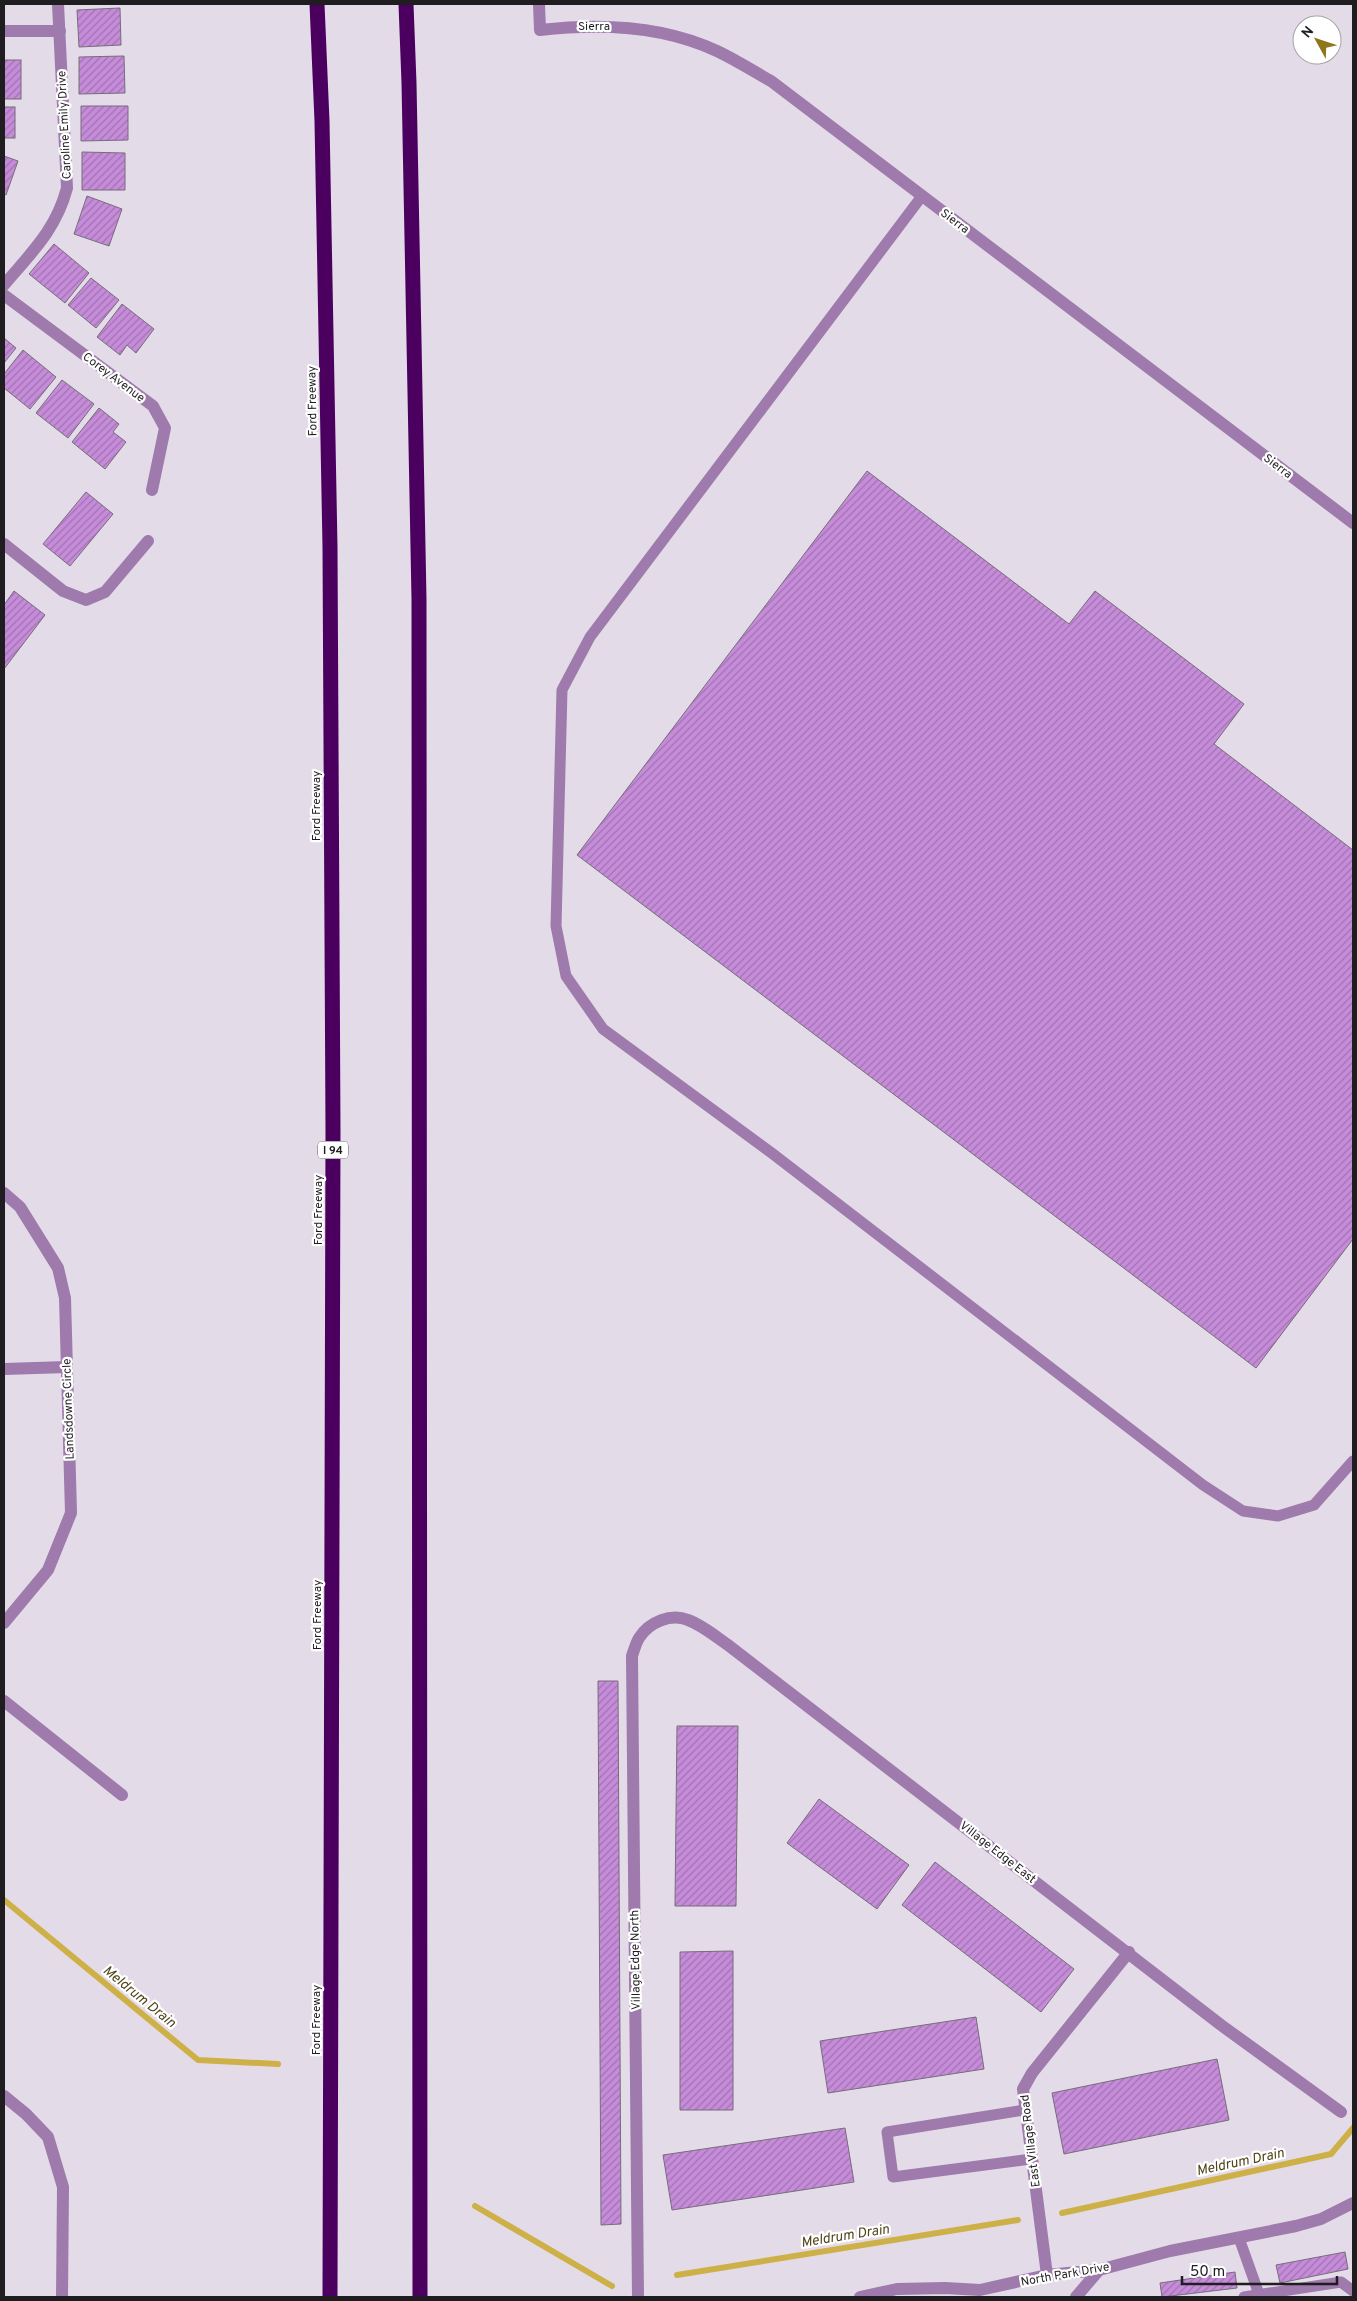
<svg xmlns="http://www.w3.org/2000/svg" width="1357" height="2301" font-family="Overpass,sans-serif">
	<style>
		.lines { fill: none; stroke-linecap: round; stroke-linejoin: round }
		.stream { stroke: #cdb148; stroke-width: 6 }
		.building { fill: url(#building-hatch); stroke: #766d79 }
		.lane { stroke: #9f7aac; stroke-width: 11 }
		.street { stroke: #9f7aac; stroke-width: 12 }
		.highway { stroke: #4b005f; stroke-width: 15 }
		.labels { text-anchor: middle; stroke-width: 4.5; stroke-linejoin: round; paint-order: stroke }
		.shield { fill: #fff; stroke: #636164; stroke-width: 1 }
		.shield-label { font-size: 11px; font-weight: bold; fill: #201d21 }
		.street-label { font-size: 12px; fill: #201d21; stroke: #fff }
		.water-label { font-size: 14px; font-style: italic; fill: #4f4418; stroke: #fff }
	</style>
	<defs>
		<pattern id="building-hatch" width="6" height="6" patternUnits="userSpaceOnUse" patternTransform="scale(1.25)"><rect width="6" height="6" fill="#c68cda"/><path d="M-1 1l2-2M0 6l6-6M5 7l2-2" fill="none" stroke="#a072b0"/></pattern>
	</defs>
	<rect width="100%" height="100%" fill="#e4dbe8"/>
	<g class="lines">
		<g class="stream">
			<polyline points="4,1900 198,2060 278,2064"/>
			<polyline points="475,2206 612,2286"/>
			<polyline points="1062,2213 1331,2154 1353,2128"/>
			<polyline points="677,2275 1018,2220"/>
		</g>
	</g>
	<g class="building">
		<polygon points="120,8 121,45 79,47 77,10"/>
		<polygon points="124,56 125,93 79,94 79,57"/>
		<rect x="4" y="60" width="17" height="39"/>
		<polygon points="81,106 128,106 128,140 81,141"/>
		<rect x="4" y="107" width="11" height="31"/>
		<polygon points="82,152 125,153 125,190 82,190"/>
		<polygon points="4,156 18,161 6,195 4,194"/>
		<polygon points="87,196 122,209 109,246 74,234"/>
		<polygon points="54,244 89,273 65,303 29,274"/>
		<polygon points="91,278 119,300 96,328 68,305"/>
		<polygon points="122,304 154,329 136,353 127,345 120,355 97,337"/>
		<polygon points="4,338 16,348 4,363"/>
		<polygon points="23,350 56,377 30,409 4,388 4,374"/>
		<polygon points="62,380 94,404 68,438 36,413"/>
		<polygon points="99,408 119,424 113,432 126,442 105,469 72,442"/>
		<polygon points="867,471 1069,624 1095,591 1244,704 1214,744 1353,850 1353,1239 1256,1368 577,855"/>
		<polygon points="86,492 113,514 70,566 43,544"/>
		<polygon points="14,591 45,615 4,669 4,605"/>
		<polygon points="598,1681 618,1681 621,2224 601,2225"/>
		<polygon points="677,1726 738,1726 736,1906 675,1906"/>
		<polygon points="819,1799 909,1865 877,1909 787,1843"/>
		<polygon points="935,1862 1074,1969 1041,2012 902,1905"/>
		<polygon points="733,1951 733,2110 680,2110 680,1952"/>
		<polygon points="976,2017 984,2069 828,2093 820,2041"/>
		<polygon points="1217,2059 1229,2120 1064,2154 1052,2093"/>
		<polygon points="845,2128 854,2182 672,2210 663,2155"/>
		<polygon points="1345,2252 1348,2269 1280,2283 1276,2265"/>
		<polygon points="1235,2272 1237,2288 1162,2297 1160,2283"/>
	</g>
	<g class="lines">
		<g class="lane">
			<polyline points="922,196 590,637 562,690 556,926 566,976 603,1029 773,1154 1203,1485 1243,1511 1278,1516 1314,1505 1353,1461"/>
			<polyline points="1024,2110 887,2132 893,2177 1031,2159"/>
			<polyline points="1239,2238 1260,2297"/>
			<polyline points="1244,2297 1341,2282 1353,2291"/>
		</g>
		<g class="street">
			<path d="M539 4 540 30C600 23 662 25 717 51 736 60 753 71 771 81L1353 523"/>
			<polyline points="4,31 60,31"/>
			<path d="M4 285C31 253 56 230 67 188L58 4"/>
			<polyline points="4,295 153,406 165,428 152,490"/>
			<polyline points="4,544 63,591 86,600 105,592 148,541"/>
			<polyline points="4,1193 20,1207 58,1268 65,1298 71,1513 48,1570 4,1623"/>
			<polyline points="4,1369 67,1367"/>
			<polyline points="4,1701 122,1795"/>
			<polyline points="4,2096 26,2114 48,2137 63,2187 62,2297"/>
			<polyline points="1047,2275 1023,2089 1032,2073 1129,1952"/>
			<path d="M638 2297 632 1656C634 1650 636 1643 639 1638 649 1622 671 1613 688 1620 702 1625 715 1636 728 1645L1221 2025 1341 2112"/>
			<polyline points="860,2297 897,2289 945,2288 980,2290 1047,2275 1099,2270 1170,2251 1296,2226 1321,2219 1353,2203"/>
			<polyline points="1076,2297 1099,2270"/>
		</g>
		<g class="highway">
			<polyline points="317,4 322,121 330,547 333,1130 330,2297"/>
			<polyline points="406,4 409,83 419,599 420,2297"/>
		</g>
	</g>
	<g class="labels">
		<rect class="shield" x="318" y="1141.5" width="30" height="17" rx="4"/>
		<g class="shield-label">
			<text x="333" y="1154">I 94</text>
		</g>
		<g class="street-label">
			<text x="594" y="30">Sierra</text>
			<text transform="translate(64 125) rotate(-93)" y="4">Caroline Emily Drive</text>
			<text transform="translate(955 221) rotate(37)" y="4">Sierra</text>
			<text transform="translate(114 377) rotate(37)" y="4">Corey Avenue</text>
			<text transform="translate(312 401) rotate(-91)" y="4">Ford Freeway</text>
			<text transform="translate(1278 466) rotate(37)" y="4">Sierra</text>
			<text transform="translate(316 806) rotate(-90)" y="4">Ford Freeway</text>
			<text transform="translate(318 1210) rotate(-90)" y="4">Ford Freeway</text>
			<text transform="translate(68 1409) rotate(-92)" y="4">Landsdowne Circle</text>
			<text transform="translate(317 1615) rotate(-90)" y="4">Ford Freeway</text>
			<text transform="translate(998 1852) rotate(38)" y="4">Village Edge East</text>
			<text transform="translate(635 1960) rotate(-91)" y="4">Village Edge North</text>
			<text transform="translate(316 2020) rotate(-90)" y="4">Ford Freeway</text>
			<text transform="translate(1030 2141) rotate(-97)" y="4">East Village Road</text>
			<text transform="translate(1065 2274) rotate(-10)" y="4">North Park Drive</text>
		</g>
		<g class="water-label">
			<text transform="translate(140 1996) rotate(39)" y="5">Meldrum Drain</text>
			<text transform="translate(1240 2161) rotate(-12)" y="5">Meldrum Drain</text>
			<text transform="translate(845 2235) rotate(-9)" y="5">Meldrum Drain</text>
		</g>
	</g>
	<rect width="1357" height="2301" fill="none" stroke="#201d21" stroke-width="10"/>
	<g transform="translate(1317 40) rotate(310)"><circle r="24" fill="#ffffff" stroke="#a6a5a6"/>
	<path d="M0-4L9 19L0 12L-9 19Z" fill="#8d761b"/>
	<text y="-8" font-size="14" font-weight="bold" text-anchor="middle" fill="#201d21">N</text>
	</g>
	<path d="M1182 2276v8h155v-8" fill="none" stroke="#201d21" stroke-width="2.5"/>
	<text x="1190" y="2276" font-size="15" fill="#201d21" stroke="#ffffff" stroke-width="4" paint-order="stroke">50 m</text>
</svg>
